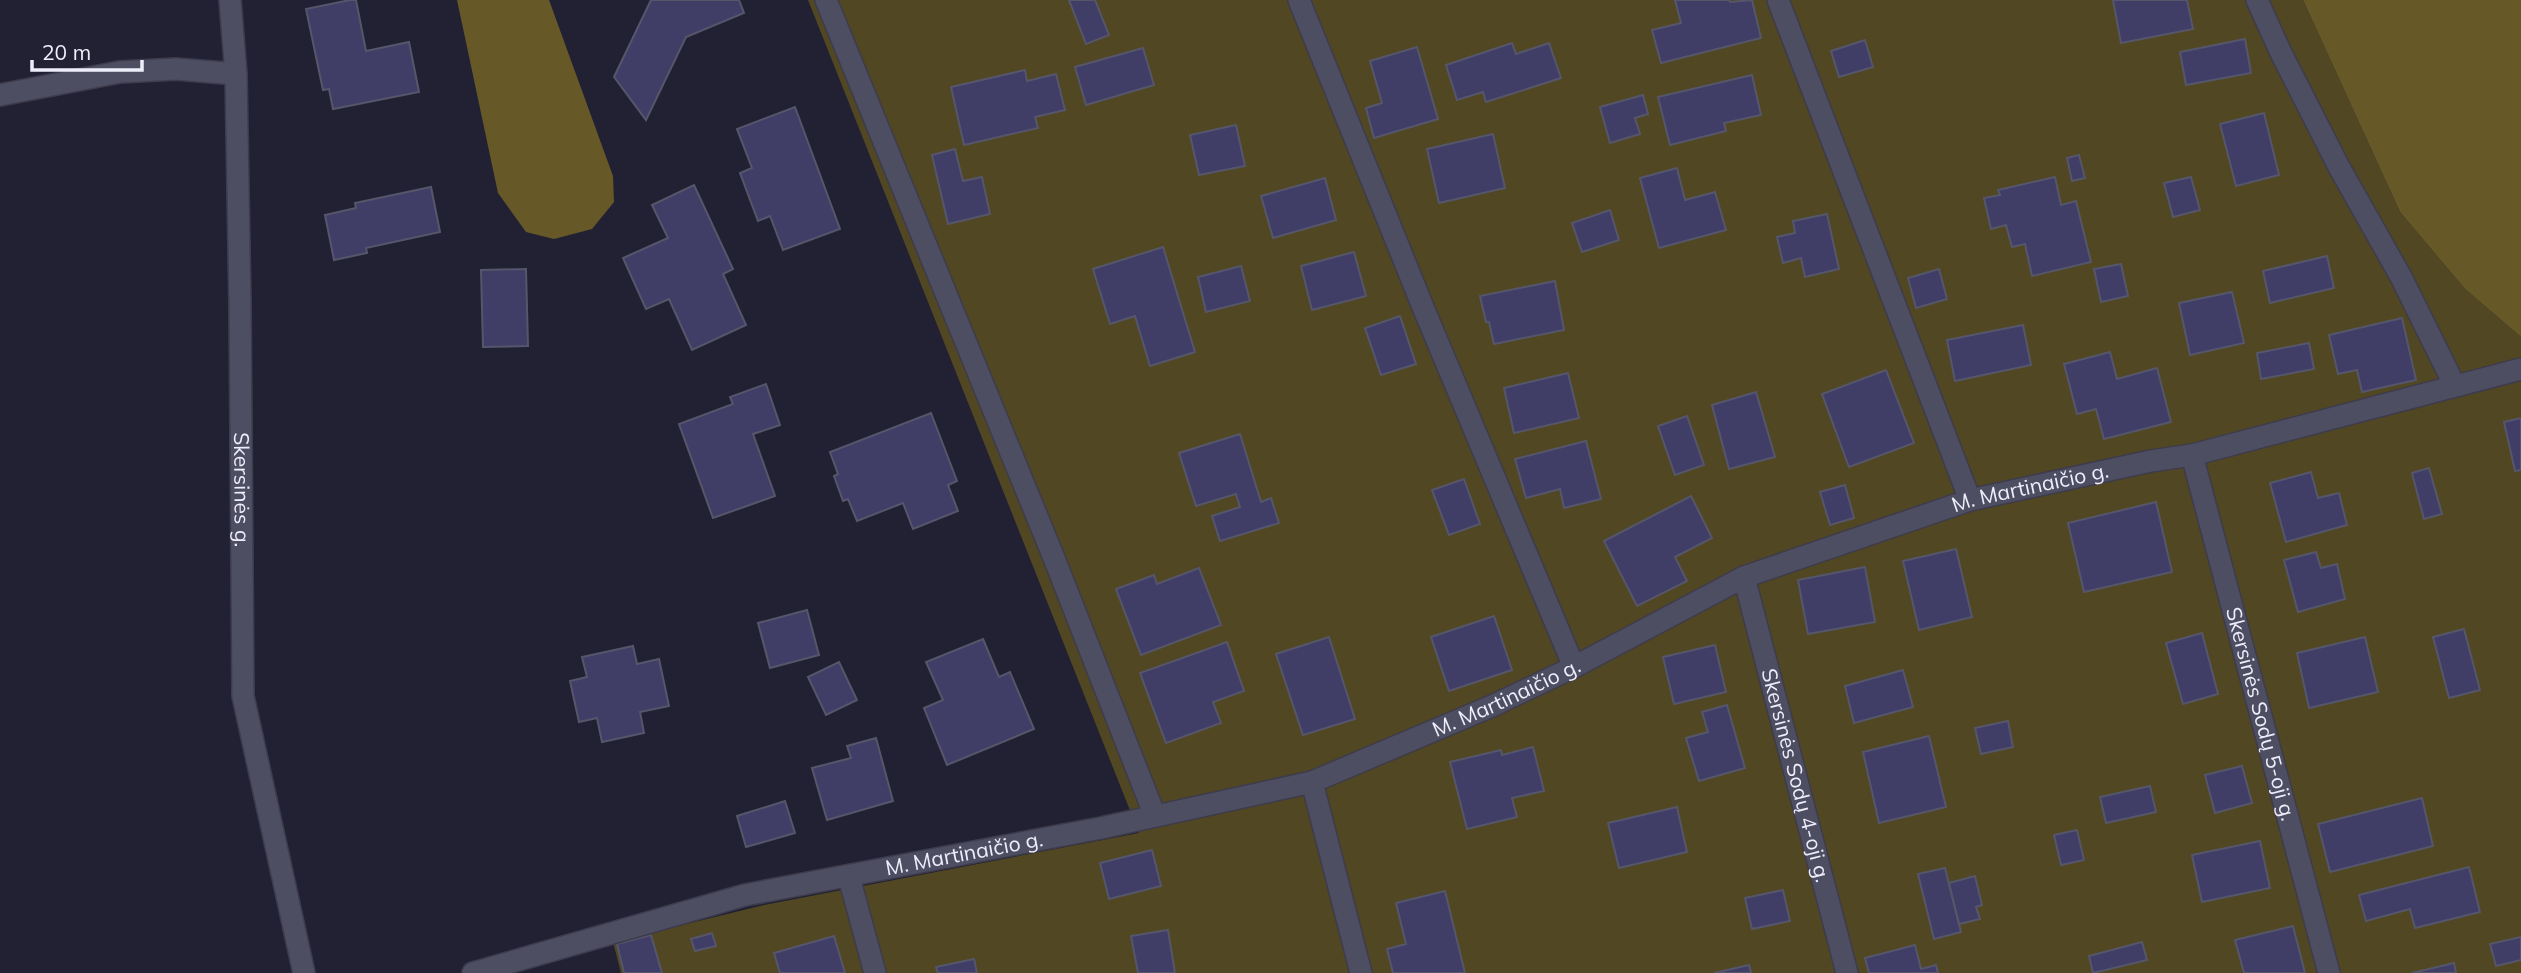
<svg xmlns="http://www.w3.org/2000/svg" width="2521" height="973" font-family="Mulish,sans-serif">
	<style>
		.green { fill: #514722 }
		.forest { fill: #665827 }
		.building { fill: #403d67; stroke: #56566b; stroke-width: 2 }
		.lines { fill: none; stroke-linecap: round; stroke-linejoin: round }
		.street-casing { stroke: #3e3c4c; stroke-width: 24 }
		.street { stroke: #4e4e63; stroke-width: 21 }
		.labels { text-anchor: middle; stroke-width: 5; stroke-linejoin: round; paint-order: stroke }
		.street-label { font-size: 21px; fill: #eeeefb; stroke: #222134 }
	</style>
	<rect width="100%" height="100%" fill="#222134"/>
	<polygon class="green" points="808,0 2303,0 2400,212 2465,289 2521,337 2521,973 621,973 613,942 764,905 1139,833"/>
	<g class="forest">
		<polygon points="457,0 549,0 613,176 614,202 592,229 554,239 526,232 498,193"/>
		<polygon points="2303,0 2521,0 2521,337 2465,289 2400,212"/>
	</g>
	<g class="building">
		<polygon points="350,0 356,0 366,51 409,42 419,92 333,109 329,89 323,90 306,9"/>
		<polygon points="651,0 739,0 744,13 686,37 646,120 614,77"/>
		<polygon points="1069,0 1095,0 1109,35 1086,44"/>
		<polygon points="1675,0 1729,0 1730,2 1752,0 1761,38 1661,63 1652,30 1681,23"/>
		<polygon points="2113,0 2187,0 2193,29 2121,43"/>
		<polygon points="2245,39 2251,73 2186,85 2180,52"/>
		<polygon points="1865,40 1873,67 1839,77 1831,51"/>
		<polygon points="1512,43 1516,54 1549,43 1561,78 1486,102 1483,92 1457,100 1446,65"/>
		<polygon points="1417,47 1438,119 1374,138 1366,108 1382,103 1370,61"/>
		<polygon points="1143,48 1154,85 1086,105 1075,67"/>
		<polygon points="1025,70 1027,81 1056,74 1065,110 1035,117 1038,128 964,145 951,87"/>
		<polygon points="1752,75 1761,115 1724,123 1726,131 1670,145 1658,97"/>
		<polygon points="1643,95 1648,114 1635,118 1640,134 1610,143 1600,107"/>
		<polygon points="795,107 840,229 783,250 770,216 758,221 740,173 752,168 737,129"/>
		<polygon points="2264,113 2279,175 2236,186 2220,124"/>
		<polygon points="1236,125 1245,166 1199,175 1190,135"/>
		<polygon points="1493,134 1505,188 1439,203 1427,149"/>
		<polygon points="955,149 963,181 982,177 990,214 948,224 932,155"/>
		<polygon points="2079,155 2085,178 2072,181 2067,158"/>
		<polygon points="1677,168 1685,200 1715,192 1726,230 1659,248 1640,178"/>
		<polygon points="2055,177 2061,205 2076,201 2091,262 2032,276 2025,244 2012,247 2006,225 1991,229 1984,198 2000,195 1998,190"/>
		<polygon points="2191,177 2200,210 2173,217 2164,183"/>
		<polygon points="1325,178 1336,220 1273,238 1261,196"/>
		<polygon points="694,185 733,269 723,274 746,325 692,350 669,299 646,309 623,258 668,238 652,205"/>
		<polygon points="431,187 440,232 366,248 367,253 334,260 325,215 356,208 355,203"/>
		<polygon points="1610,210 1619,240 1582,252 1572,223"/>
		<polygon points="1827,214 1839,269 1805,277 1801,258 1783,263 1777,237 1795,233 1793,221"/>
		<polygon points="1163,247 1195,352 1150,366 1135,316 1110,324 1093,269"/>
		<polygon points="1354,252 1366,296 1312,310 1301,266"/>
		<polygon points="2327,256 2334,288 2270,303 2263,271"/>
		<polygon points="2121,264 2128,296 2101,302 2094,269"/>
		<polygon points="1241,266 1250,301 1206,312 1198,277"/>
		<polygon points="526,269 528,346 483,347 481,270"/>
		<polygon points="1939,269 1947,299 1916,308 1908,278"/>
		<polygon points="1555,281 1564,330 1494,344 1489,322 1486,322 1480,296"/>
		<polygon points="2232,292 2244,343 2190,355 2179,303"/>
		<polygon points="1400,316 1416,364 1381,375 1365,328"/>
		<polygon points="2402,318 2416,380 2362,392 2357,370 2338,374 2329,335"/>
		<polygon points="2023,325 2031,365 1955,381 1947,340"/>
		<polygon points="2309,343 2314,369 2261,379 2257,353"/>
		<polygon points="2110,352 2117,379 2157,368 2171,422 2104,439 2096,409 2077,414 2064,364"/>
		<polygon points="1886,370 1914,443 1849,467 1822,394"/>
		<polygon points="1568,373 1579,418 1514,433 1504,388"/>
		<polygon points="766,384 780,425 753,434 775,496 713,518 679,424 733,404 730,397"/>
		<polygon points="1756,392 1775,457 1729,469 1712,405"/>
		<polygon points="931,413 957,481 948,485 958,511 913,529 903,503 857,521 848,499 843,501 834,476 838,474 830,452"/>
		<polygon points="1687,416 1704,465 1675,475 1658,426"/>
		<polygon points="2521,418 2521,470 2515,471 2504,422"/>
		<polygon points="1240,434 1261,502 1271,498 1279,523 1220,541 1212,516 1240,507 1236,494 1196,506 1179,453"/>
		<polygon points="1586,441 1601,499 1564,508 1560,489 1526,498 1515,459"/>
		<polygon points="2429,468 2442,514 2424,519 2412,473"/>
		<polygon points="2311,472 2318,498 2339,493 2347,525 2286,542 2270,483"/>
		<polygon points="1464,479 1480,524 1449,535 1432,490"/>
		<polygon points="1845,485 1854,518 1830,525 1820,492"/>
		<polygon points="1691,496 1712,538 1675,557 1687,581 1637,606 1604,541"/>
		<polygon points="2156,502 2172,572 2084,592 2068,523"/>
		<polygon points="1956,549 1972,617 1919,630 1903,561"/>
		<polygon points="2316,552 2321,568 2337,564 2345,599 2298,612 2284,560"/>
		<polygon points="1865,567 1875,622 1808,634 1798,580"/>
		<polygon points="1199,568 1221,625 1141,655 1116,589 1154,575 1157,584"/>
		<polygon points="807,610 819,655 770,668 758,623"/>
		<polygon points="1494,616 1512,670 1449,691 1431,637"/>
		<polygon points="2464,629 2480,690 2449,698 2433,637"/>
		<polygon points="2202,633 2218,694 2183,704 2166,643"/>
		<polygon points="1329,637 1355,719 1303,735 1276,654"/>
		<polygon points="2365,637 2378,692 2309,708 2297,653"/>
		<polygon points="983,639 999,677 1010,672 1034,729 947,765 924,708 943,700 926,662"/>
		<polygon points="1227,642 1244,691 1213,702 1221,723 1166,743 1140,673"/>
		<polygon points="1715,645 1726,692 1674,704 1663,657"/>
		<polygon points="633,646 637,664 659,659 669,706 640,712 644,733 602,742 597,718 579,722 570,681 587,677 582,657"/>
		<polygon points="839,662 857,700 826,715 808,677"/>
		<polygon points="1903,670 1913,707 1854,723 1845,686"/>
		<polygon points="1727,705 1745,768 1699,781 1686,738 1708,732 1702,712"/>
		<polygon points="2008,721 2013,747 1981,754 1975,728"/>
		<polygon points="1929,736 1946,807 1879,823 1863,752"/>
		<polygon points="876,738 893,801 827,820 812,768 851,758 847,746"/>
		<polygon points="1533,747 1544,791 1512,798 1517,817 1467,829 1450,762 1501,750 1502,755"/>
		<polygon points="2242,766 2252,803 2215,813 2205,775"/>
		<polygon points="2150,786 2156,812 2106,823 2100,797"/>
		<polygon points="2422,798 2433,846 2330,872 2318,824"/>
		<polygon points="785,801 795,833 746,847 737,816"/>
		<polygon points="1677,807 1687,852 1619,868 1608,823"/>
		<polygon points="2077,830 2084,860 2061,865 2054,835"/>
		<polygon points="2260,841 2270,888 2202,902 2192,855"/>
		<polygon points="1152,850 1161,886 1109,899 1100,863"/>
		<polygon points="2469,867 2480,912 2415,928 2410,909 2366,921 2359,895"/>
		<polygon points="1945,868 1961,932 1934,939 1918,874"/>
		<polygon points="1975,876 1982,905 1976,907 1980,919 1959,924 1949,883"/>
		<polygon points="1783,890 1790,921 1752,929 1745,898"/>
		<polygon points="1445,891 1465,973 1393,973 1387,949 1406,944 1396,903"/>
		<polygon points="2293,926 2305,973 2244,973 2235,940"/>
		<polygon points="1168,930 1175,973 1138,973 1131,936"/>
		<polygon points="712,933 716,946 695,951 691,939"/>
		<polygon points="651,935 662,973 624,973 617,944"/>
		<polygon points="834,936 845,973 780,973 774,953"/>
		<polygon points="2521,937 2521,960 2496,966 2490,944"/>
		<polygon points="2142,942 2147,960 2093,973 2089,956"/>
		<polygon points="1915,945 1921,969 1936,965 1938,973 1869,973 1865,958"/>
		<polygon points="974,959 977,973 938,973 936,967"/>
		<polygon points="2454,963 2456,973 2412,973"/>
		<polygon points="1749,965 1751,973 1714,973"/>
	</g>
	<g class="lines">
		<g class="street-casing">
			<g id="street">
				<path id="s1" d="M230 0 236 74 240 306 243 696 304 973"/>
				<polyline points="826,0 1054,558 1155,816"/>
				<polyline points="1299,0 1425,312 1574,667"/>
				<polyline points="1778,0 1970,500"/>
				<polyline points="2257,0 2281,53 2339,167 2401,277 2455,386"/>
				<polyline points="0,95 120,72 176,69 236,74"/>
				<path id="s2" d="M2192 455 2329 973"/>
				<path id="s3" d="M1744 577 1847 973"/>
				<polyline points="1312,782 1361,973"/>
				<polyline points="849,877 875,973"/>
				<path id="s4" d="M473 973 745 895 1101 828 1312 782 1492 706 1574 667 1744 577 1970 500 2151 461 2192 455 2521 369"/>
			</g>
		</g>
		<use href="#street" class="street"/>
	</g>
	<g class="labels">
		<g class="street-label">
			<text dy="7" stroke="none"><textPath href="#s4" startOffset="1640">M. Martinaičio g.</textPath></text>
			<text dy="7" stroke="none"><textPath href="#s1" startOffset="490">Skersinės g.</textPath></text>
			<text dy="7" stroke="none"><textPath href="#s4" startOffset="1073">M. Martinaičio g.</textPath></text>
			<text dy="7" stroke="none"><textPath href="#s2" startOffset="268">Skersinės Sodų 5-oji g.</textPath></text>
			<text dy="7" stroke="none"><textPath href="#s3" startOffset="205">Skersinės Sodų 4-oji g.</textPath></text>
			<text dy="7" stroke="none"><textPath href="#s4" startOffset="506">M. Martinaičio g.</textPath></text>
		</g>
	</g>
	<path d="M32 60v10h110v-10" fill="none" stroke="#eeeefb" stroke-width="3.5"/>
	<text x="42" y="60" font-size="21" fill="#eeeefb" stroke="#222134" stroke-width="5" paint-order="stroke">20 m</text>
</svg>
